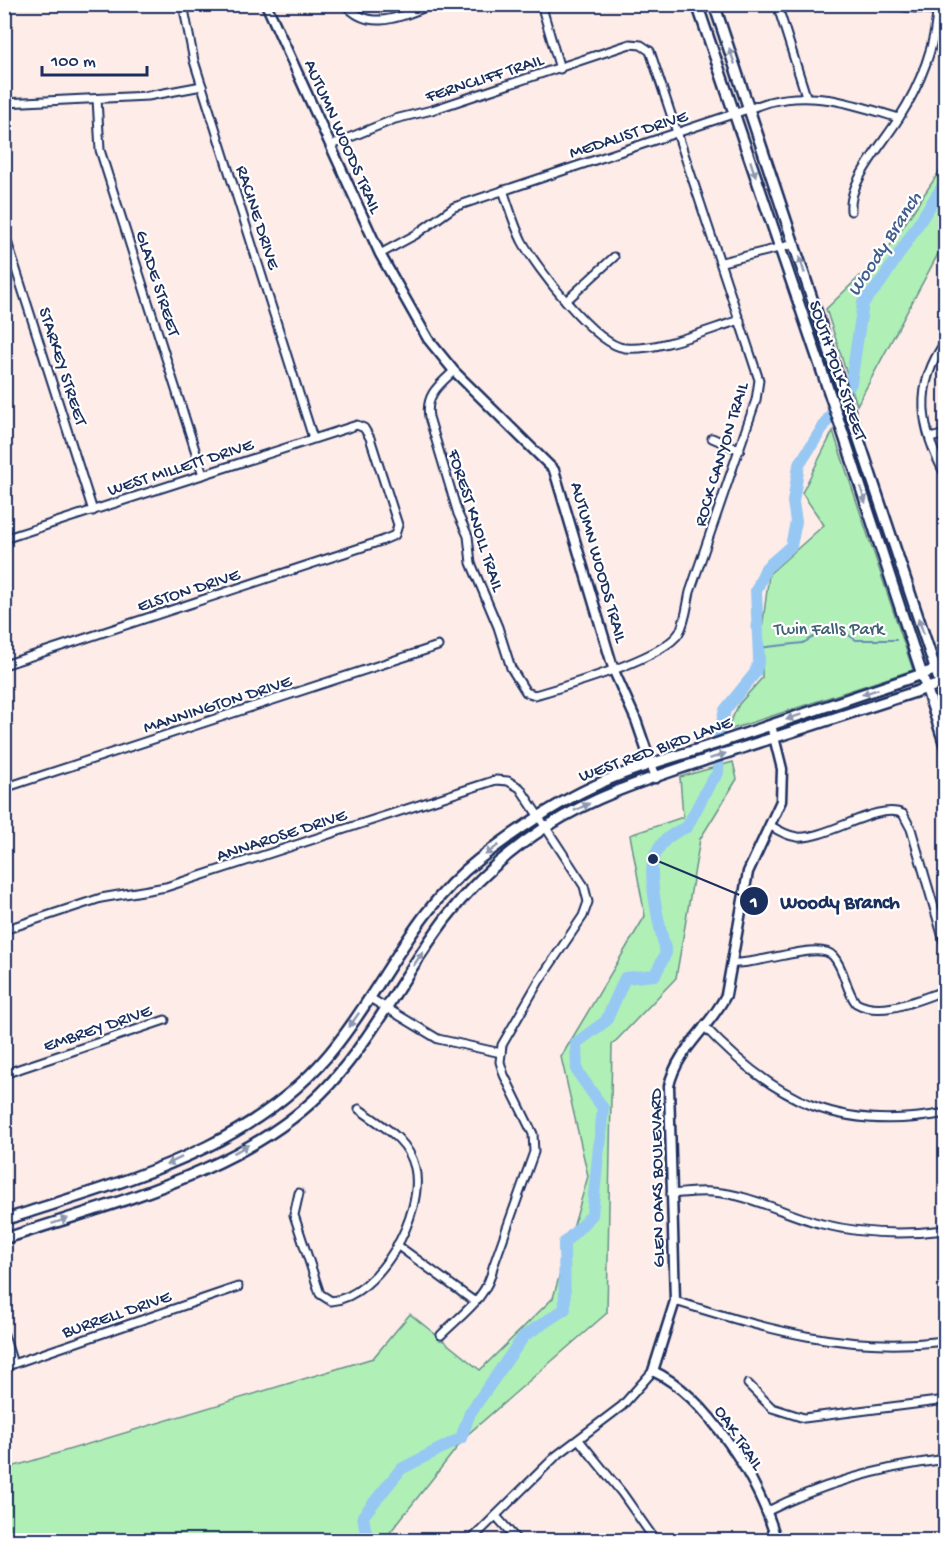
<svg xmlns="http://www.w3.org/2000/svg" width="950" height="1545" font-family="'Gochi Hand',sans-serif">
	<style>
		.green { fill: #b0efb6; stroke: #668f8a; stroke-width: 1.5 }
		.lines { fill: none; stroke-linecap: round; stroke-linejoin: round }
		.stream { stroke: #658bb7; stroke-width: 2 }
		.river { stroke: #97c8f3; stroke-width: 12 }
		.minor-casing { stroke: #1b2f5e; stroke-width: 11 }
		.tertiary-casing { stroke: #1b2f5e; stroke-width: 13 }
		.secondary-casing { stroke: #1b2f5e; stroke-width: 14 }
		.minor { stroke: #fff; stroke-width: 7 }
		.tertiary { stroke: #fff; stroke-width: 8 }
		.secondary { stroke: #fff; stroke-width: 9 }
		.oneway { fill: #8d97ae }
		.labels { text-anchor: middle; stroke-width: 4.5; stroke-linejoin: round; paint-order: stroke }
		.street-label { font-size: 18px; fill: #1b2f5e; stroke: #fff }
		.park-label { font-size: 18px; fill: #405f74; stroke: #fff }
		.water-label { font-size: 20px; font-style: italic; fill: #405d8b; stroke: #fff }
		.leader { fill: none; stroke: #1b2f5e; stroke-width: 2 }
		.callout-dot { fill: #1b2f5e; stroke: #fff; stroke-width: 2 }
		.mark-label { font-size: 18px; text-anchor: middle; font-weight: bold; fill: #fff }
		.callout-label { font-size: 20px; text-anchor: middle; font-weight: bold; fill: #1b2f5e; stroke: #fff; stroke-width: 4.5; stroke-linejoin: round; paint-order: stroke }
	</style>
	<rect width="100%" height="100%" fill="#feece8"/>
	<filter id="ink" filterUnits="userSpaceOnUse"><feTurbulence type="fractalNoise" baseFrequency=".0167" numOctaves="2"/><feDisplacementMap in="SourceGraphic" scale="12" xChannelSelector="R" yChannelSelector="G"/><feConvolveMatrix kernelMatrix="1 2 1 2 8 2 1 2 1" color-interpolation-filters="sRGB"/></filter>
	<g filter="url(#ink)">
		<g class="green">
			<polygon points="945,163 945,241 857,405 826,309 888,249"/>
			<polygon points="833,431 913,670 726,731 739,704 762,678 762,630 769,574 824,525 802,493"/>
			<polygon points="733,762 737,779 700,839 676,978 612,1045 607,1313 467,1435 384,1540 5,1540 5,1469 373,1358 410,1314 480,1370 553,1298 588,1176 561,1057 645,916 630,835 683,817 680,777"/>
		</g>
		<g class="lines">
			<g class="stream">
				<polyline points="945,646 946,646"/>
				<polyline points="758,648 803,643 819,634 847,634 856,640 896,640"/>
			</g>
			<path class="river" d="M367 1540 363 1516 401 1469 461 1438 470 1413 524 1336 565 1309 564 1243 592 1215 603 1108 577 1071 576 1043 606 1021 625 978 655 975 666 953C661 933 647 877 654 858 659 842 672 833 687 827L709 785 718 773 720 731 725 710 755 673 759 659 756 591 766 568 791 546 796 522 793 502 799 465 851 383 863 303 881 282 946 181"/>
			<g class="minor-casing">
				<g id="minor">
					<polyline points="183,4 194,61 313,438"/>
					<path d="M345 4C370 34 403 15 434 4"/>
					<polyline points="541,4 560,69"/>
					<polyline points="777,4 806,96"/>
					<polyline points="885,5 937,10"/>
					<polyline points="97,99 100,150 203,475"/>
					<polyline points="4,103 148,96 202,86"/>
					<path d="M331 145 395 119 432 110 630 44 641 45 650 51 759 380 756 400 690 592C687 605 686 621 679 633 662 659 566 686 535 695L526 692 511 668 498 627 471 563 468 536 458 514 429 417C425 395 439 385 454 371"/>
					<path d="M503 190C509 207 514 225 522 241 536 267 596 346 625 348 659 351 707 330 740 320"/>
					<path d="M851 211C848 181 884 143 899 118 919 87 938 42 937 4"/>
					<polyline points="4,232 93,511"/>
					<path d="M380 254 415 235 454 207 769 102C815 90 855 105 899 118"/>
					<polyline points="722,262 795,244"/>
					<polyline points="566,301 614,257"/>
					<path d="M946 341C913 386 920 429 946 476"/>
					<polyline points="712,438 740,450"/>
					<polyline points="930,438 946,434"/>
					<polyline points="4,539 357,425 364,428 370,438 398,525 395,535 381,541 4,665"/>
					<polyline points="4,788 438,646"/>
					<path d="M771 826C779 831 788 836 797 837 827 840 878 801 903 814L911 829 946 948"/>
					<path d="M4 930 101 898 166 887 496 780 508 781 520 788 584 886 588 902 583 916 539 981 502 1045 500 1062 504 1075 533 1134 534 1152 493 1267C488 1297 462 1314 441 1335"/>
					<path d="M732 963C757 966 819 940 833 956 845 969 845 989 856 1003 882 1018 919 999 946 990"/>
					<polyline points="370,998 438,1039 501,1053"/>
					<path d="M704 1026C776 1102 840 1133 946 1113"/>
					<polyline points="4,1074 165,1020"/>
					<path d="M299 1193 294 1215 320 1294 331 1301C379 1297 425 1213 415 1168 408 1138 382 1126 359 1109"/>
					<path d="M671 1194C685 1193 699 1191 712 1192 750 1194 786 1215 822 1224 862 1234 905 1235 946 1230"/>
					<polyline points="397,1245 475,1302"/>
					<path d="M675 1301C769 1330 846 1353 946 1341"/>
					<polyline points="4,1335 13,1364"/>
					<polyline points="4,1367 238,1287"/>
					<polyline points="748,1384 772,1408 804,1418 946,1400"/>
					<polyline points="579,1440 622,1493 655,1540"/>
					<path d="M766 1512C822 1483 883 1467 946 1459"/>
					<polyline points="496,1516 517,1540"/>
					<polyline points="471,1540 556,1456 622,1406 653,1371"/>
				</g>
			</g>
			<g class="tertiary-casing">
				<g id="tertiary">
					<polyline points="266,4 380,254 428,339 454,371 554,470 614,671 636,720 656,778"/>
					<path d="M771 725 782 769 781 801 748 872 726 995C710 1028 677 1049 669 1086L675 1301 653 1371C707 1396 762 1484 776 1540"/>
				</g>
			</g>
			<g class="secondary-casing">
				<g id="secondary">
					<polyline points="697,4 845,439 946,748"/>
					<polyline points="714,4 946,701"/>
					<path d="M4 1220C126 1180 257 1149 338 1043 385 983 417 907 478 860 514 832 551 806 592 787 631 768 675 757 715 744 792 718 868 692 946 666"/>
					<path d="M4 1239C111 1203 250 1171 329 1085 375 1035 405 972 446 918 473 883 509 851 546 827 597 794 657 776 714 757 791 732 868 707 946 682"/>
				</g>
			</g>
			<use href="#minor" class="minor"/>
			<use href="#tertiary" class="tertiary"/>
			<use href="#secondary" class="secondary"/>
		</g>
		<defs><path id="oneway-solid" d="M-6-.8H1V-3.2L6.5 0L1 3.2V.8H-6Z" transform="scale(1.5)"/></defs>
		<g class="oneway">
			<use href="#oneway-solid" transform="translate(732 56) rotate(-109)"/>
			<use href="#oneway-solid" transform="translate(753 169) rotate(72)"/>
			<use href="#oneway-solid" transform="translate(802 265) rotate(-108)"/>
			<use href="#oneway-solid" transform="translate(863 495) rotate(72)"/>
			<use href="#oneway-solid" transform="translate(921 626) rotate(-108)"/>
			<use href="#oneway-solid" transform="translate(870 692) rotate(162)"/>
			<use href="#oneway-solid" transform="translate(794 717) rotate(161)"/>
			<use href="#oneway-solid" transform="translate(718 756) rotate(-18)"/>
			<use href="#oneway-solid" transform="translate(582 807) rotate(-26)"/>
			<use href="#oneway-solid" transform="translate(492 850) rotate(143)"/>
			<use href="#oneway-solid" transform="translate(418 959) rotate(-56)"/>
			<use href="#oneway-solid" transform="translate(354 1020) rotate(125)"/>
			<use href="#oneway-solid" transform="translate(241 1149) rotate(-29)"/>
			<use href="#oneway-solid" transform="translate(174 1161) rotate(155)"/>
			<use href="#oneway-solid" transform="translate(60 1221) rotate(-19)"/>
		</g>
	</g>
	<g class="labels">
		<g class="street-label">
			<text transform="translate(484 77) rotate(-18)" y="6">FERNCLIFF TRAIL</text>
			<text transform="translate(628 133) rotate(-18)" y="6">MEDALIST DRIVE</text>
			<text transform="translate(344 136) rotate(66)" y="6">AUTUMN WOODS TRAIL</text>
			<text transform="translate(259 217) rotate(72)" y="6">RACINE DRIVE</text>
			<text transform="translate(159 283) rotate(72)" y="6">GLADE STREET</text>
			<text transform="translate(64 366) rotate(72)" y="6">STARKEY STREET</text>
			<text transform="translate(839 370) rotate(71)" y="6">SOUTH POLK STREET</text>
			<text transform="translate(720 454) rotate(-73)" y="6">ROCK CANYON TRAIL</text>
			<text transform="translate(180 466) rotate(-18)" y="6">WEST MILLETT DRIVE</text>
			<text transform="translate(477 520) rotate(72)" y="6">FOREST KNOLL TRAIL</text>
			<text transform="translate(600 562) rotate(74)" y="6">AUTUMN WOODS TRAIL</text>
			<text transform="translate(188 589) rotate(-18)" y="6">ELSTON DRIVE</text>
			<text transform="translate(217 703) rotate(-18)" y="6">MANNINGTON DRIVE</text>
			<text transform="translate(655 748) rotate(-20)" y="6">WEST RED BIRD LANE</text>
			<text transform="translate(281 834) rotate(-18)" y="6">ANNAROSE DRIVE</text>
			<text transform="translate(97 1027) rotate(-19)" y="6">EMBREY DRIVE</text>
			<text transform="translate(656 1178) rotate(-91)" y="6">GLEN OAKS BOULEVARD</text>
			<text transform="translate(116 1313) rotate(-19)" y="6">BURRELL DRIVE</text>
			<text transform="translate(740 1437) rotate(56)" y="6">OAK TRAIL</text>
		</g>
		<g class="park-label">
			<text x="829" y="634">Twin Falls Park</text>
		</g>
		<g class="water-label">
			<text transform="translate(883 243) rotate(-57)" y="7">Woody Branch</text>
		</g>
	</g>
	<path class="leader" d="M653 859L754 901"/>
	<g class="callout-dot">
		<circle cx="653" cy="859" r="6"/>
		<circle cx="754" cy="901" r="15"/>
	</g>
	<g class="mark-label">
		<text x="754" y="907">1</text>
	</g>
	<g class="callout-label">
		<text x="840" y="908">Woody Branch</text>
	</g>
	<rect width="950" height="1545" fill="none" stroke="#fff" stroke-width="24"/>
	<rect x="12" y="12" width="926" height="1521" fill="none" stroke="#1b2f5e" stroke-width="2" filter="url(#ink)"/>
	<path d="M42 66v9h105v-9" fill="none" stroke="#1b2f5e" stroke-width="3"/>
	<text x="51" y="66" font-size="18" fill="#1b2f5e" stroke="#ffffff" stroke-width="4.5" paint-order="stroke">100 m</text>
</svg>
